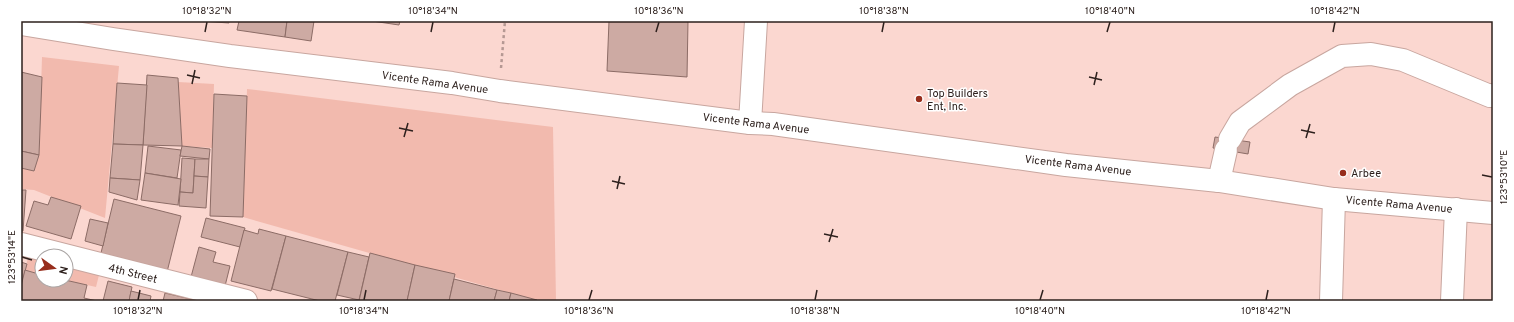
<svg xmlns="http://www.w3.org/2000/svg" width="1514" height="322" font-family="Overpass,sans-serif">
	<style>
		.green { fill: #f2baae }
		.building { fill: #cdaaa3; stroke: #8c6c66 }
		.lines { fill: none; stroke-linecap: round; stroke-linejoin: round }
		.minor-casing { stroke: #c8a69f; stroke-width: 24 }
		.major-casing { stroke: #c8a69f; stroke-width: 24 }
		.path { stroke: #b59893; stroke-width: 2.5; stroke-dasharray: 3 3; stroke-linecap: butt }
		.minor { stroke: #fff; stroke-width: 22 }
		.major { stroke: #fff; stroke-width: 22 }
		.ticks { fill: none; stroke: #2d201d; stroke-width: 1.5 }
		.poi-dot { fill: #972d1c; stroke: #fff; stroke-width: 1.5 }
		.labels { text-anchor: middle; stroke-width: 3; stroke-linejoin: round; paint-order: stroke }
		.street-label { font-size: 11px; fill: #2d201d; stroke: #fff }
		.poi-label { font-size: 11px; fill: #2d201d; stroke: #fff; text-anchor: start }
		.neatline { fill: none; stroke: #2d201d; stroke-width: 1.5 }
		.ticks-label { font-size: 10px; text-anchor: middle; fill: #2d201d }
	</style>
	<rect width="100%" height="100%" fill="#fbd7d0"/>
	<g class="green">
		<polygon points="42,57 119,66 105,218 34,190 21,189 21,168 34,171 39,155"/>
		<polygon points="178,82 214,84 212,148 182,146"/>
		<polygon points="247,89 553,127 556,301 538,301 243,217"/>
		<polygon points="29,254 42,257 42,275 25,270"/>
		<polygon points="66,263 100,271 96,287 65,280"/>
	</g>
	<g class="building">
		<polygon points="201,21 229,21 229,23"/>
		<polygon points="239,21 287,21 285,37 237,30"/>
		<polygon points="287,21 314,21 311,41 285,37"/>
		<polygon points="372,21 400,21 399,25"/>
		<polygon points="609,21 688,21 687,77 607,71"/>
		<polygon points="21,72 42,77 39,155 21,151"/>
		<polygon points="147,75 178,78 182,146 143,145"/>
		<polygon points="117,83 147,85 143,145 113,144"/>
		<polygon points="214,94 247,96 243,217 210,216"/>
		<polygon points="1215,137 1250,142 1248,154 1213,148"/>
		<polygon points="113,144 143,145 140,180 110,178"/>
		<polygon points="148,146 181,150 177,178 145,173"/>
		<polygon points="182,146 210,149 209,159 180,156"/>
		<polygon points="21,151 39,155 34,171 21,168"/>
		<polygon points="182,158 195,159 193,193 180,192"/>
		<polygon points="195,159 209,159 208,177 194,176"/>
		<polygon points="145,173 181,179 178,205 141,200"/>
		<polygon points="194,176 208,177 206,208 179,206 180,192 193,193"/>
		<polygon points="110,178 140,180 137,200 109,192"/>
		<polygon points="21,190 26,190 23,231 21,231"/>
		<polygon points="51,197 81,206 71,239 26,226 34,201 48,205"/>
		<polygon points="114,199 181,216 166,276 142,270 144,264 101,253"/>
		<polygon points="206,218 245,228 240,247 201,237"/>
		<polygon points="90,219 108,223 103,246 85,241"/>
		<polygon points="259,229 286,236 271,291 231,281 244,230 258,234"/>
		<polygon points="286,236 348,252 335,301 320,301 272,289"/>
		<polygon points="199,247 216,252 213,262 230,266 225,286 191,277"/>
		<polygon points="348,252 369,257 359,300 337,295"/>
		<polygon points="370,253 415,265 407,301 359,301"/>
		<polygon points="21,262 27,264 21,286"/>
		<polygon points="415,265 455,274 449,301 407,301"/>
		<polygon points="25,270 42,275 42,280 65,280 87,285 84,298 97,301 21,301 21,286"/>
		<polygon points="454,279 497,290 494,301 449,301"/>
		<polygon points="108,281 132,287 129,301 103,301"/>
		<polygon points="497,290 511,293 509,301 494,301"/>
		<polygon points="131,291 151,296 150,301 129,301"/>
		<polygon points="165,293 195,300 194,301 163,301"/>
		<polygon points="511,293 537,300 537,301 509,301"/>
	</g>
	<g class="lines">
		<g class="minor-casing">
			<g id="minor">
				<polyline points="750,123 756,21"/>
				<polyline points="1230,139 1240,122 1290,85 1342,56 1371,54 1403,60 1490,96 1493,95"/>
				<polyline points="1219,181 1226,150"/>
				<polyline points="21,244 246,301"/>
				<polyline points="1331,301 1334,199"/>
				<polyline points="1452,301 1456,209"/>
			</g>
		</g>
		<g class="major-casing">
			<polyline id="major" points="21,24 113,39 230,56 452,83 500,91 750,123 773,124 1066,165 1219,181 1334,199 1493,213"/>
		</g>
		<polyline class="path" points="501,68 505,21"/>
		<use href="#minor" class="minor"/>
		<use href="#major" class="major"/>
	</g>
	<path class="ticks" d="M205 32 207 22M431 32 433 22M656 32 659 22M882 32 884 22M1107 32 1110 22M1333 32 1335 22M187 75 200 78M1089 77 1102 80M192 84 195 70M1094 85 1097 72M399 128 413 131M1301 130 1315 133M404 137 408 123M1306 138 1310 124M1482 175 1492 177M612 181 625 184M617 189 620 176M824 234 838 237M829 242 833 229M22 257 32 260M138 300 140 290M364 300 366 290M589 300 592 290M815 300 817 290M1040 300 1043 290M1266 300 1268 290"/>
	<g class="poi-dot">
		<circle cx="919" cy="99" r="4"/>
		<circle cx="1343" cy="173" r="4"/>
	</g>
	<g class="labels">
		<g class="street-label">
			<text transform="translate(435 82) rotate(8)" y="4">Vicente Rama Avenue</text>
			<text transform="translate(756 123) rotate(7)" y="4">Vicente Rama Avenue</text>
			<text transform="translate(1078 165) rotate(7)" y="4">Vicente Rama Avenue</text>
			<text transform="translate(1399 204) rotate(5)" y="4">Vicente Rama Avenue</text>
			<text transform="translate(133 273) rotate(14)" y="4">4th Street</text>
		</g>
		<g class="poi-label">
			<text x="927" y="97">Top Builders<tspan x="927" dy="13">Ent, Inc.</tspan></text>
			<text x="1351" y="177">Arbee</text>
		</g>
	</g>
	<rect width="1514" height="322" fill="none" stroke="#ffffff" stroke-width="44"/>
	<g transform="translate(54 268) rotate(104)"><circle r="19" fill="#ffffff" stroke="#aba6a5"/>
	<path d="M0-3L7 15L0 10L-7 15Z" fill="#972d1c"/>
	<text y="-6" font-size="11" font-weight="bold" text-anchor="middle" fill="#2d201d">N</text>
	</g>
	<rect x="22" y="22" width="1470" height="278" class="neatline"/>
	<g class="ticks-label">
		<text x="207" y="14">10°18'32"N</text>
		<text x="433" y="14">10°18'34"N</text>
		<text x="659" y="14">10°18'36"N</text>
		<text x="884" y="14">10°18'38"N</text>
		<text x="1110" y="14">10°18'40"N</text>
		<text x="1335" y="14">10°18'42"N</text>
		<text transform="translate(1503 177) rotate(-90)" y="4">123°53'10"E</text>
		<text transform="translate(11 257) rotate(-90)" y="4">123°53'14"E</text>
		<text x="138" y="314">10°18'32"N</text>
		<text x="364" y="314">10°18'34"N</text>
		<text x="589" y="314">10°18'36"N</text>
		<text x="815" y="314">10°18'38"N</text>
		<text x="1040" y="314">10°18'40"N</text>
		<text x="1266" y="314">10°18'42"N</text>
	</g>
</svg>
